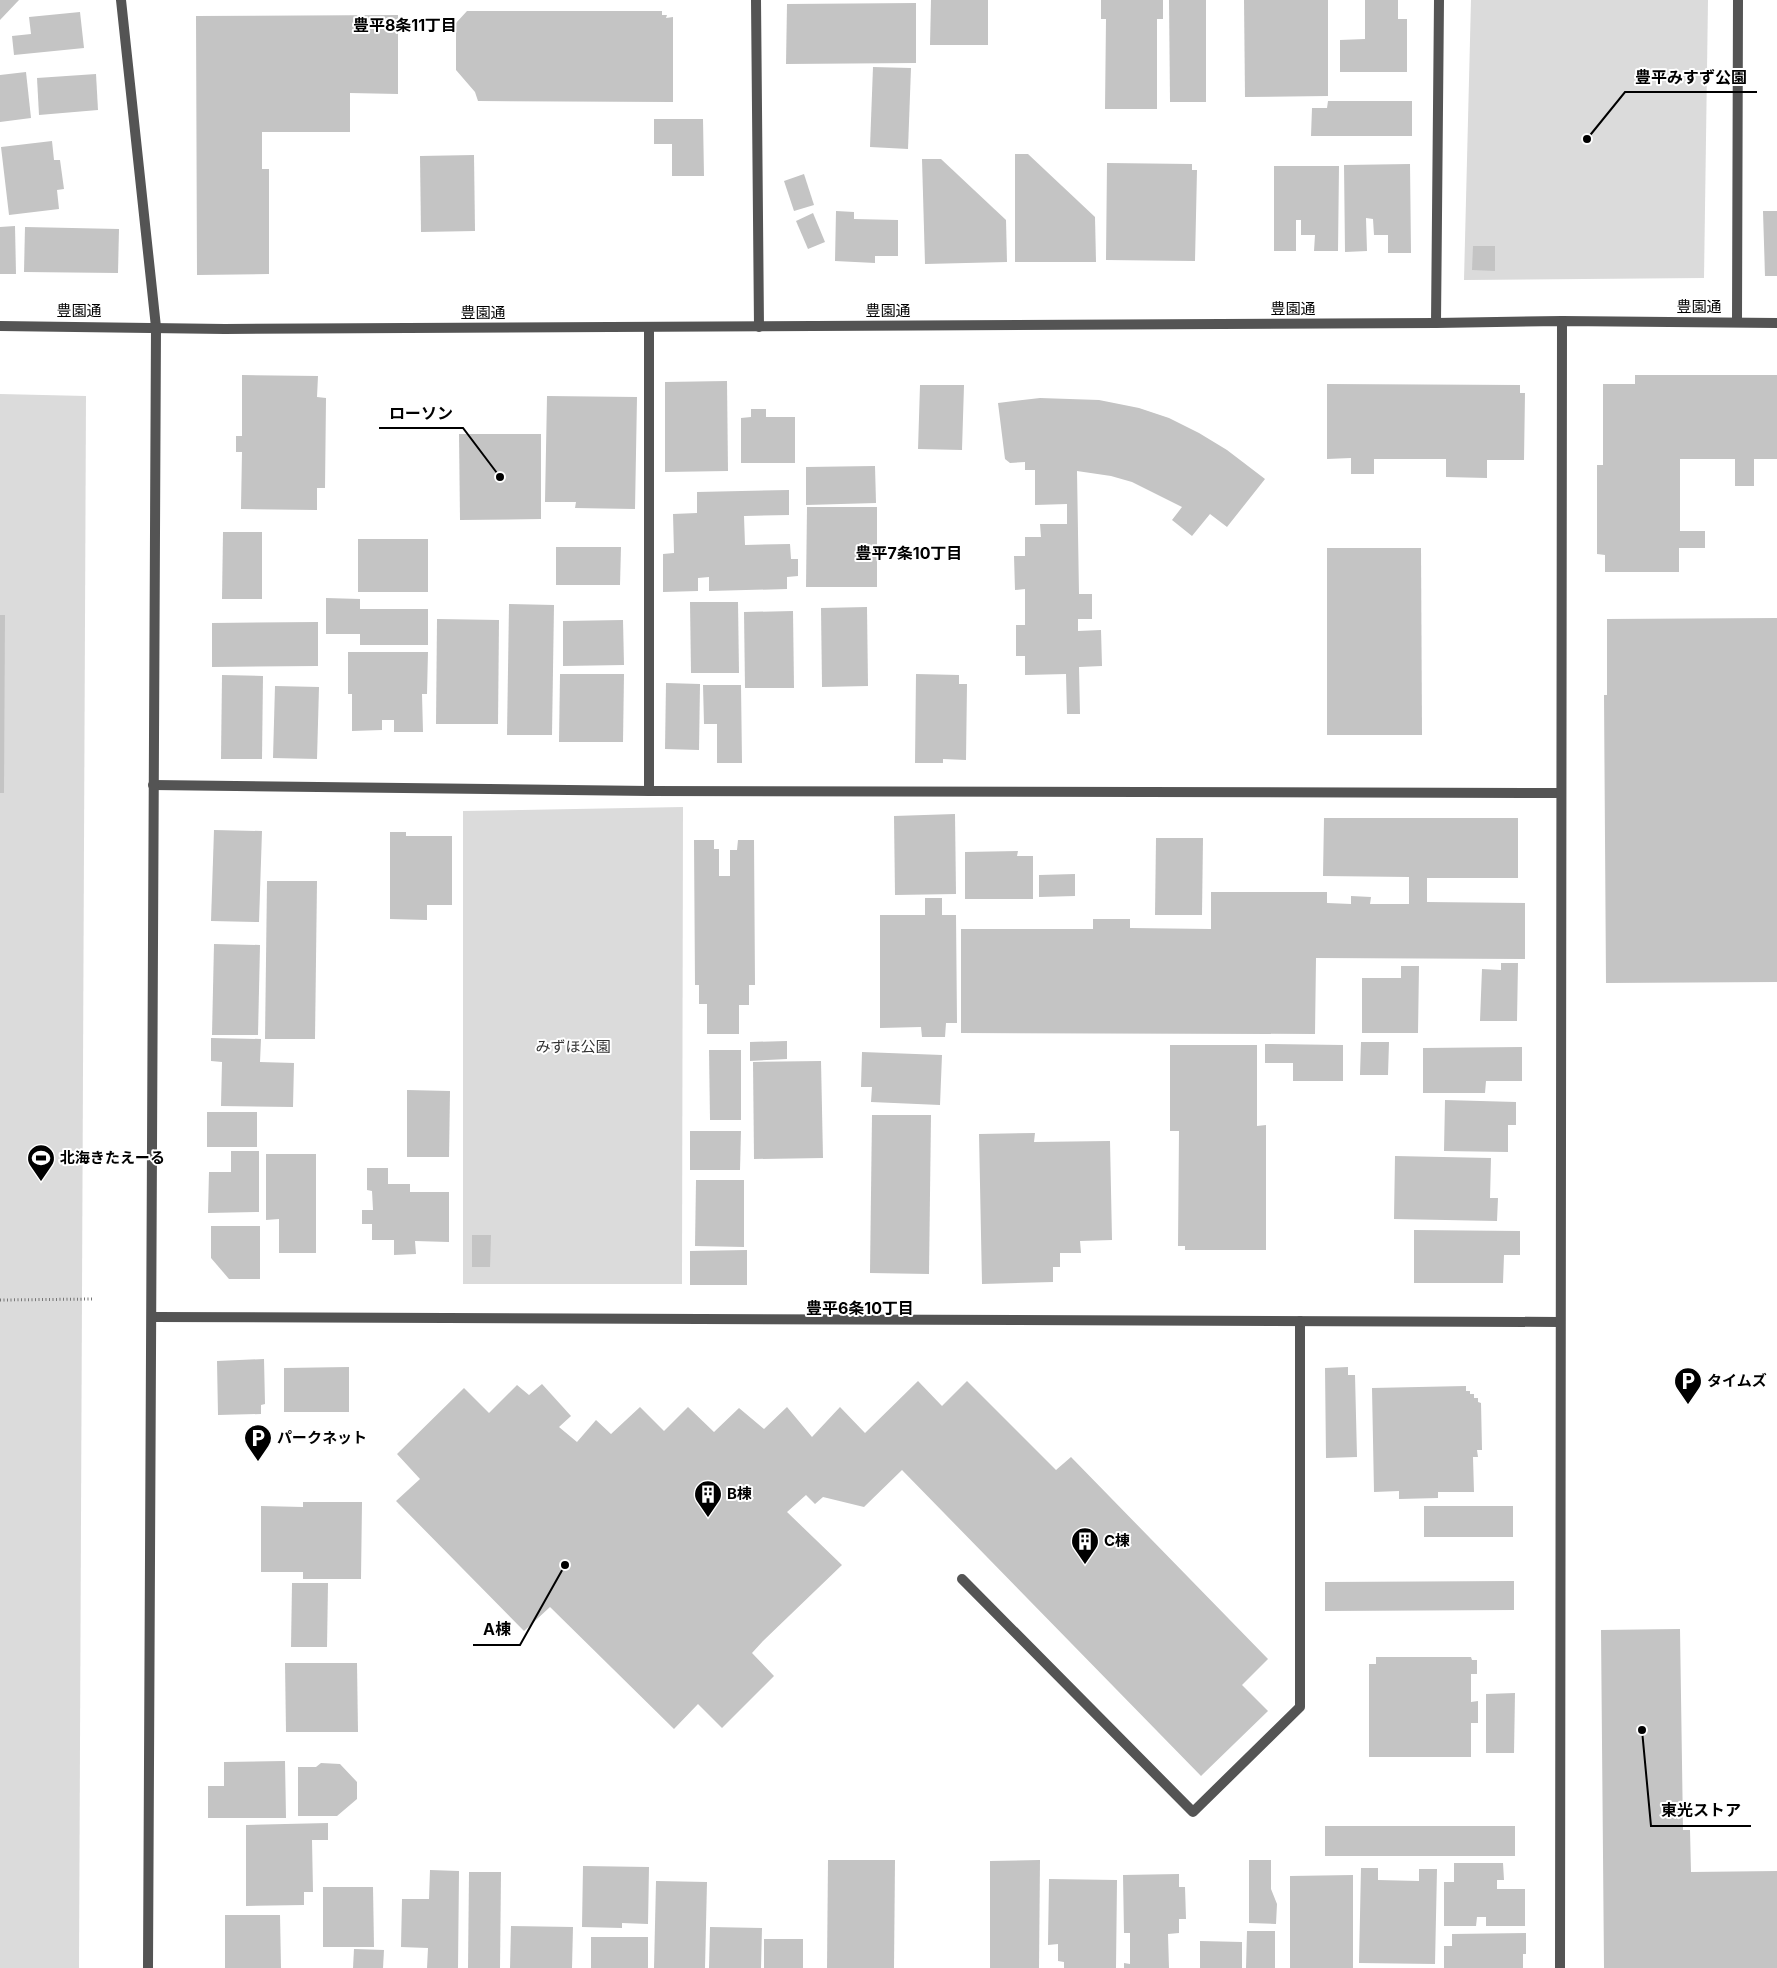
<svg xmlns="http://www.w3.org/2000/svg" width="1777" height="1968" font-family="Inter,'Noto Sans JP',sans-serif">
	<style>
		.green { fill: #dbdbdb }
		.building { fill: #c4c4c4 }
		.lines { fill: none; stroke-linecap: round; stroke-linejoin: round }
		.path { stroke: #767676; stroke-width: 3; stroke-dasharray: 1 2.5; stroke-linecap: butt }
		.service { stroke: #545454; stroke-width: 10 }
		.minor { stroke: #545454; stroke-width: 10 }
		.tertiary { stroke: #545454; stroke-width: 10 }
		.labels { text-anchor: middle; stroke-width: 4; stroke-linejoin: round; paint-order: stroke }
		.street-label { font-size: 15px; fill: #000; stroke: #fff }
		.park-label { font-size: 15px; fill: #323232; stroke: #fff }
		.poi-label { font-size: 15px; font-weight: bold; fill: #000; stroke: #fff; text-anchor: start }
		.neighbourhood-label { font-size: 16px; font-weight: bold; fill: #000; stroke: #fff }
		.leader { fill: none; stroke: #000; stroke-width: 2 }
		.callout-dot { fill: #000; stroke: #fff; stroke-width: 2 }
		.callout-label { font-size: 16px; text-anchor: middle; font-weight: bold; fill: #000; stroke: #fff; stroke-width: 4; stroke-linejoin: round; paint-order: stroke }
	</style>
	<rect width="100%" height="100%" fill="#fff"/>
	<g class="green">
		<polygon points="1471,0 1708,0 1704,278 1464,280"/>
		<polygon points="0,394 86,396 79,1968 0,1968"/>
		<polygon points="683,807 682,1284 463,1284 463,811"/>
	</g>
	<g class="building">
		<polygon points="0,0 19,0 0,20"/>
		<polygon points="931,0 988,0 988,45 930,45"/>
		<polygon points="1101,0 1163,0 1163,19 1157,19 1157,109 1105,109 1106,19 1101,19"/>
		<polygon points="1169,0 1206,0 1206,102 1170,102"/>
		<polygon points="1244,0 1328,0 1328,96 1245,97"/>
		<polygon points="1365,0 1398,0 1398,19 1407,19 1407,72 1340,72 1340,40 1365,39"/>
		<polygon points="916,3 916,63 786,64 787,4"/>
		<polygon points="467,11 662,11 662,15 667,15 666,18 673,17 673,102 478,101 475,92 456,70 456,23"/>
		<polygon points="80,12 84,48 14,55 12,36 31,34 29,17"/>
		<polygon points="398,15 398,94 350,93 350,132 262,132 262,169 269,169 269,274 197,275 196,16"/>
		<polygon points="873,67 911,68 908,149 870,147"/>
		<polygon points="26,72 31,118 0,122 0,75"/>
		<polygon points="96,74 98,110 39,115 37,78"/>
		<polygon points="1328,101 1412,101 1412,136 1311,136 1312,108 1327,108"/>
		<polygon points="654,119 703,119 704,176 672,176 672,144 654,144"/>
		<polygon points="52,141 54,160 60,160 64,189 57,190 59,209 9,215 1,147"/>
		<polygon points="1015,154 1028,154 1095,217 1096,262 1015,262"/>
		<polygon points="474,155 475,231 421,232 420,156"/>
		<polygon points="922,159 941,159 1006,220 1007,262 925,264"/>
		<polygon points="1107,163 1192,164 1192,170 1197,170 1195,261 1106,260"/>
		<polygon points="1410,164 1411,253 1388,253 1388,235 1374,235 1373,219 1366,218 1367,251 1345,252 1344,165"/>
		<polygon points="1274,166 1339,166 1338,251 1314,251 1315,235 1301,235 1301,220 1296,220 1296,251 1274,251"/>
		<polygon points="804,174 814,205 794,211 784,181"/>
		<polygon points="836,211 854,212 854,219 898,220 898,256 875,256 875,263 835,261"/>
		<polygon points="1763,211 1777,211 1777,276 1765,276"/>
		<polygon points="813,213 825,242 808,249 796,221"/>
		<polygon points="15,226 16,274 0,274 0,227"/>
		<polygon points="25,227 119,229 118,273 24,272"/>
		<polygon points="1473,246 1495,246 1495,271 1472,270"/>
		<polygon points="242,375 318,376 317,397 326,398 325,488 317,488 317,510 241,509 242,452 236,452 236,436 242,436"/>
		<polygon points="1635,375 1777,375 1777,459 1754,459 1754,486 1735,486 1735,459 1680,459 1680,531 1705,531 1705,548 1679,548 1679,572 1605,572 1605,555 1597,554 1597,465 1603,465 1603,384 1635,384"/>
		<polygon points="727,381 728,471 665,472 665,382"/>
		<polygon points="1327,384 1520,385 1520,393 1525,393 1524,460 1487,460 1487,478 1446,477 1446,459 1374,459 1374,474 1351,474 1351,458 1327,459"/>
		<polygon points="920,385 964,385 962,450 918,449"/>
		<polygon points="547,396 637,397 635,509 575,508 576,502 545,502"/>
		<polygon points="1040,398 1099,400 1139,408 1169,418 1199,433 1227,450 1265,479 1227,527 1210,514 1192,536 1172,520 1182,507 1132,482 1111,476 1077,471 1079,594 1092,594 1092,619 1078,619 1078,631 1101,630 1102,666 1079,667 1080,714 1067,714 1066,674 1025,675 1025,656 1016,656 1016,625 1025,625 1025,589 1015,590 1014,556 1025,556 1025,537 1041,537 1040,524 1067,524 1067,504 1035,505 1035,470 1025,470 1025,462 1010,463 1005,459 998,403"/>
		<polygon points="751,409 766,409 766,417 795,417 795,463 741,463 741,418 751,417"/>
		<polygon points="459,434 541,434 541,519 460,520"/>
		<polygon points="875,466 876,503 806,505 806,467"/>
		<polygon points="789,490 789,515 744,516 745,545 790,544 791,559 798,559 798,576 787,577 787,589 709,591 709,577 698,578 698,591 663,592 663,554 674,553 673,514 697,513 697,492"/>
		<polygon points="807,507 877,507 877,587 806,587"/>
		<polygon points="223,532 262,532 262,599 222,599"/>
		<rect x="358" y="539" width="70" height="53"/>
		<polygon points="556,547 621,547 620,585 556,585"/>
		<polygon points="1327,548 1421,548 1422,735 1327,735"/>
		<polygon points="326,598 360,599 360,609 428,609 428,645 360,645 360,634 326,634"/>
		<polygon points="690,602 738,602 739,673 691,673"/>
		<polygon points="509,604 554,605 552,735 507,735"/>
		<polygon points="867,607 868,686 822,687 821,608"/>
		<polygon points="793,611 794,688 745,688 744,612"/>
		<polygon points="0,615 5,615 4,793 0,793"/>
		<polygon points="1777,618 1777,982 1606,983 1604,695 1607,695 1607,619"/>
		<polygon points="437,619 499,620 498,724 436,724"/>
		<polygon points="623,620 624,665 563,666 563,621"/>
		<polygon points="318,622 318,666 212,667 212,623"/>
		<polygon points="348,652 428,652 427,694 422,694 423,732 394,732 394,720 382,720 382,730 352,731 352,694 348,694"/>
		<polygon points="560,674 624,674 623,742 559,742"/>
		<polygon points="916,674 959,675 959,684 967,684 966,760 943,759 943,763 915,763"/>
		<polygon points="222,675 263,676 262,759 221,759"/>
		<polygon points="666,683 700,684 699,750 665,749"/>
		<polygon points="703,685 741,685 742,763 717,763 717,724 704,724"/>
		<polygon points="275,686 319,687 317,759 273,758"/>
		<polygon points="955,814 956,894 895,895 894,816"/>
		<polygon points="1324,818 1518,818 1518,878 1427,878 1427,902 1525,903 1525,959 1316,958 1315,1034 961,1033 961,929 1093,929 1093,919 1130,919 1130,928 1211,929 1211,892 1327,892 1327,903 1351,904 1351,896 1371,897 1370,904 1409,904 1409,877 1323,876"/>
		<polygon points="214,830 262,831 259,922 211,921"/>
		<polygon points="390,832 406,832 406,836 452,836 452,905 427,905 427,920 390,919"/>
		<polygon points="1156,838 1203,838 1202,915 1155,915"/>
		<polygon points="694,840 714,840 714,849 719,849 719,876 730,876 730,850 737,850 738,840 754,840 755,985 749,985 749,1005 739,1005 739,1034 707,1034 707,1004 699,1004 699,985 695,985"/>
		<polygon points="1018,851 1017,856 1033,856 1033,899 965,899 965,852"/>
		<polygon points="1075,874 1075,896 1039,897 1039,875"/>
		<polygon points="267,881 317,881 315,1039 265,1039"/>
		<polygon points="925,898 942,898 942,915 956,915 957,1023 946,1023 945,1037 922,1037 921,1027 880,1028 880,915 925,915"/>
		<polygon points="214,944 260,945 258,1035 212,1035"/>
		<polygon points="1501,963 1518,963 1517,1021 1480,1021 1482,969 1501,970"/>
		<polygon points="1401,966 1419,966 1418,1033 1362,1033 1362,978 1401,978"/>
		<polygon points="211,1038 261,1039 260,1062 294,1063 293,1107 221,1106 222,1062 211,1061"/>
		<polygon points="787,1041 787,1059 750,1061 750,1042"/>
		<polygon points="1361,1042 1389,1042 1388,1075 1360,1075"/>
		<polygon points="1265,1044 1343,1045 1343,1081 1293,1081 1293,1063 1265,1063"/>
		<polygon points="1170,1045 1257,1045 1257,1126 1266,1125 1266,1250 1185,1250 1185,1246 1178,1246 1179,1131 1170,1131"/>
		<polygon points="1522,1047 1522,1081 1486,1081 1485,1093 1423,1093 1423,1048"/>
		<polygon points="709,1050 741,1050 741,1120 710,1120"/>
		<polygon points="862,1052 942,1055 940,1105 871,1102 872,1087 861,1087"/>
		<polygon points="821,1061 823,1158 754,1159 753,1062"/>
		<polygon points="407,1090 450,1091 449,1157 407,1157"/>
		<polygon points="1445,1100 1516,1102 1516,1125 1508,1125 1508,1152 1444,1151"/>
		<rect x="207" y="1112" width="50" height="35"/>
		<polygon points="872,1115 931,1115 929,1274 870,1273"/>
		<polygon points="690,1131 741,1131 740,1170 690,1170"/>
		<polygon points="1035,1133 1034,1142 1110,1141 1112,1240 1080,1241 1081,1253 1060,1253 1060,1267 1053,1267 1053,1282 982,1284 979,1134"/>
		<polygon points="231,1151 259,1151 259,1212 208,1213 209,1172 231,1172"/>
		<polygon points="266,1154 316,1154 316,1253 279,1253 279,1219 266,1220"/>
		<polygon points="1395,1156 1491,1158 1490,1198 1498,1198 1497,1221 1394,1219"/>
		<polygon points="367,1168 388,1168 388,1184 410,1184 410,1192 449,1192 449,1242 415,1241 416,1254 394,1255 394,1240 372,1240 372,1224 362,1224 362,1210 373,1210 372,1191 367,1190"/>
		<polygon points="696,1180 744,1180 744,1247 695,1246"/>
		<polygon points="211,1226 260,1226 260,1279 229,1279 211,1258"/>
		<polygon points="1414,1230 1520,1231 1520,1255 1504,1255 1503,1283 1414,1283"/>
		<polygon points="472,1235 491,1235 490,1267 472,1267"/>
		<polygon points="747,1250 747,1285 690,1285 690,1251"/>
		<polygon points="264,1359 265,1404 261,1405 261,1414 218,1415 217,1361"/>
		<polygon points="349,1367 349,1412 284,1412 284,1368"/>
		<polygon points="1348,1367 1348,1375 1355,1375 1357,1457 1326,1458 1325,1368"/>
		<polygon points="918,1381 942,1406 967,1381 1056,1470 1071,1457 1268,1659 1242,1685 1268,1711 1201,1776 902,1470 864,1507 823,1497 815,1504 806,1495 787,1512 842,1565 763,1641 752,1653 774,1676 722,1728 698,1704 674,1729 550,1607 524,1631 396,1501 420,1479 397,1454 464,1388 489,1413 517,1385 529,1395 542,1384 571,1416 559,1427 577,1442 596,1420 611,1434 640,1407 664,1431 688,1407 714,1432 739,1408 764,1429 787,1407 812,1437 840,1407 865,1433"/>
		<polygon points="1466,1386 1466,1391 1470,1391 1470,1394 1474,1394 1474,1398 1478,1398 1478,1402 1481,1403 1482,1450 1477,1450 1478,1457 1473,1457 1474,1492 1438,1492 1438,1498 1399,1499 1399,1491 1374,1492 1372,1388"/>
		<polygon points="303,1502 362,1502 361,1579 303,1579 303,1572 261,1572 261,1506 303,1507"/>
		<rect x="1424" y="1506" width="89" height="31"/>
		<polygon points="1514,1581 1514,1610 1325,1611 1325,1582"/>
		<polygon points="292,1583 328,1583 327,1647 291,1647"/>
		<polygon points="1680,1629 1683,1830 1690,1830 1691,1872 1777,1871 1777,1968 1604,1968 1601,1630"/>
		<polygon points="1376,1657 1471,1657 1472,1660 1477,1660 1477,1674 1471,1674 1471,1702 1478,1701 1478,1723 1471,1723 1471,1757 1369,1757 1369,1664 1376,1664"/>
		<polygon points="285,1663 357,1663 358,1732 286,1732"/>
		<polygon points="1515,1693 1514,1753 1486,1753 1486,1694"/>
		<polygon points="285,1761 286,1818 208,1818 208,1786 224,1786 224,1762"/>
		<polygon points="321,1763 340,1764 357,1782 357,1799 337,1816 298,1816 298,1767 316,1767"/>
		<polygon points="328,1823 328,1840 312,1840 313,1892 304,1892 304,1905 246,1906 246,1825"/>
		<rect x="1325" y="1826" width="190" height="30"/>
		<polygon points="828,1860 895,1860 894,1968 827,1968"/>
		<polygon points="1040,1860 1039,1968 990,1968 990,1861"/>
		<polygon points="1249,1860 1271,1860 1271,1889 1277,1904 1276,1924 1249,1923"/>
		<polygon points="1454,1863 1503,1863 1504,1880 1497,1880 1497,1889 1525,1889 1525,1926 1486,1926 1486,1917 1477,1917 1476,1926 1444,1926 1444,1882 1454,1882"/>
		<polygon points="583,1866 649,1867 648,1924 622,1923 622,1928 582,1927"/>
		<polygon points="1361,1868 1378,1868 1378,1880 1419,1881 1419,1869 1437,1869 1435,1964 1359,1963"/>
		<polygon points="430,1870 459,1871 458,1968 427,1968 428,1948 401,1947 402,1899 429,1899"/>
		<polygon points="469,1872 501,1872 500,1968 468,1968"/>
		<polygon points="1179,1874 1179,1887 1185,1887 1186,1919 1179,1919 1179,1933 1168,1934 1169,1968 1124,1968 1124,1963 1130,1964 1130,1933 1124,1933 1123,1875"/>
		<polygon points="1353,1875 1353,1968 1290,1968 1290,1876"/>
		<polygon points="1049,1879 1117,1880 1116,1968 1064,1968 1064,1962 1058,1961 1058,1944 1048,1945"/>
		<polygon points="656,1881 707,1882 705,1968 654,1968"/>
		<polygon points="323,1887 373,1887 374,1947 323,1947"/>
		<polygon points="225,1915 280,1915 281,1968 225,1968"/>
		<polygon points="511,1926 573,1927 572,1968 510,1968"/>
		<polygon points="710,1927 762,1928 761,1968 709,1968"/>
		<polygon points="1247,1931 1275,1931 1275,1968 1246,1968"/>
		<polygon points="1526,1933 1526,1954 1523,1954 1523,1968 1444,1968 1444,1946 1452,1946 1452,1934"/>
		<rect x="591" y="1937" width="57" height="31"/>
		<rect x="764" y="1939" width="39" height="29"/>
		<polygon points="1200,1941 1242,1942 1242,1968 1200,1968"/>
		<polygon points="354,1949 384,1950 383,1968 353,1968"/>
	</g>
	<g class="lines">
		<polyline class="path" points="0,1300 94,1299"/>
		<polyline class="service" points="962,1579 1193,1812 1300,1707 1300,1321"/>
		<g class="minor">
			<polyline points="121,0 156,327"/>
			<polyline points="756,0 759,327"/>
			<polyline points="1737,322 1738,0"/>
			<polyline points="1436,323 1439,0"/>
			<polyline points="153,785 649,791 1561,793"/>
			<polyline points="649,791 649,327"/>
			<polyline points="152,1317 1560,1322"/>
			<polyline points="1560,1968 1562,321"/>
		</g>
		<g class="tertiary">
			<polyline points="0,326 225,329 1436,323 1562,321 1777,323"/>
			<polyline points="148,1968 156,327"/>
		</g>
	</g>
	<defs>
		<g id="stadium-pin" transform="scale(1.4375)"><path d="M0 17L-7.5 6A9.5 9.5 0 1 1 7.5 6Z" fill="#000" stroke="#fff"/><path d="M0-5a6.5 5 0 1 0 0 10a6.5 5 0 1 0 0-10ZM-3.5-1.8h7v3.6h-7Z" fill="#fff"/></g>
		<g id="parking-pin" transform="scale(1.4375)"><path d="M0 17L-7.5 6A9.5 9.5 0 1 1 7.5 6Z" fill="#000" stroke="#fff"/><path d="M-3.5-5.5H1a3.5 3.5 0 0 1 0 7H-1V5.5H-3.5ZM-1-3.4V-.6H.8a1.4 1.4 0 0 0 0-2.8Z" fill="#fff"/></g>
		<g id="building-pin" transform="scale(1.4375)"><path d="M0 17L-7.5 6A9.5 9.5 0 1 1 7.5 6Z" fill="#000" stroke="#fff"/><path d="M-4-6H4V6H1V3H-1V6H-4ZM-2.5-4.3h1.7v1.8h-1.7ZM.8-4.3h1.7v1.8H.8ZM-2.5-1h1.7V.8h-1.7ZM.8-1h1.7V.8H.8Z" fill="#fff"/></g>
	</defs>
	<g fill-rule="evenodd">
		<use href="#stadium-pin" x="41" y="1158"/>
		<use href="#parking-pin" x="1688" y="1381"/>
		<use href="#parking-pin" x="258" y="1438"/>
		<use href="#building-pin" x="708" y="1494"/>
		<use href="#building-pin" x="1085" y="1541"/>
	</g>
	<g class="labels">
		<g class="street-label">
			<text x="1699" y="312">豊園通</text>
			<text x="1293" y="314">豊園通</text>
			<text x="79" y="316">豊園通</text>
			<text x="888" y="316">豊園通</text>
			<text x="483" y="318">豊園通</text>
		</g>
		<g class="park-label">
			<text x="573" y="1052">みずほ公園</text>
		</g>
		<g class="poi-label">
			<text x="60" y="1163">北海きたえーる</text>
			<text x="1707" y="1386">タイムズ</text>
			<text x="277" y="1443">パークネット</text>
			<text x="727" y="1499">B棟</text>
			<text x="1104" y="1546">C棟</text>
		</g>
		<g class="neighbourhood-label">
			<text x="405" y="31">豊平8条11丁目</text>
			<text x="909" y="559">豊平7条10丁目</text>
			<text x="860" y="1314">豊平6条10丁目</text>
		</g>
	</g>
	<path class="leader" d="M1587 139L1625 92H1757M500 477L463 428H379M565 1565L520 1645H473M1642 1730L1651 1826H1751"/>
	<g class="callout-dot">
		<circle cx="1587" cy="139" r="5"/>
		<circle cx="500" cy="477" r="5"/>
		<circle cx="565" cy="1565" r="5"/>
		<circle cx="1642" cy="1730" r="5"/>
	</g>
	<g class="callout-label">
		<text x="1691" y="83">豊平みすず公園</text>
		<text x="421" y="419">ローソン</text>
		<text x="497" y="1635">A棟</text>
		<text x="1701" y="1816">東光ストア</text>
	</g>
</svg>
